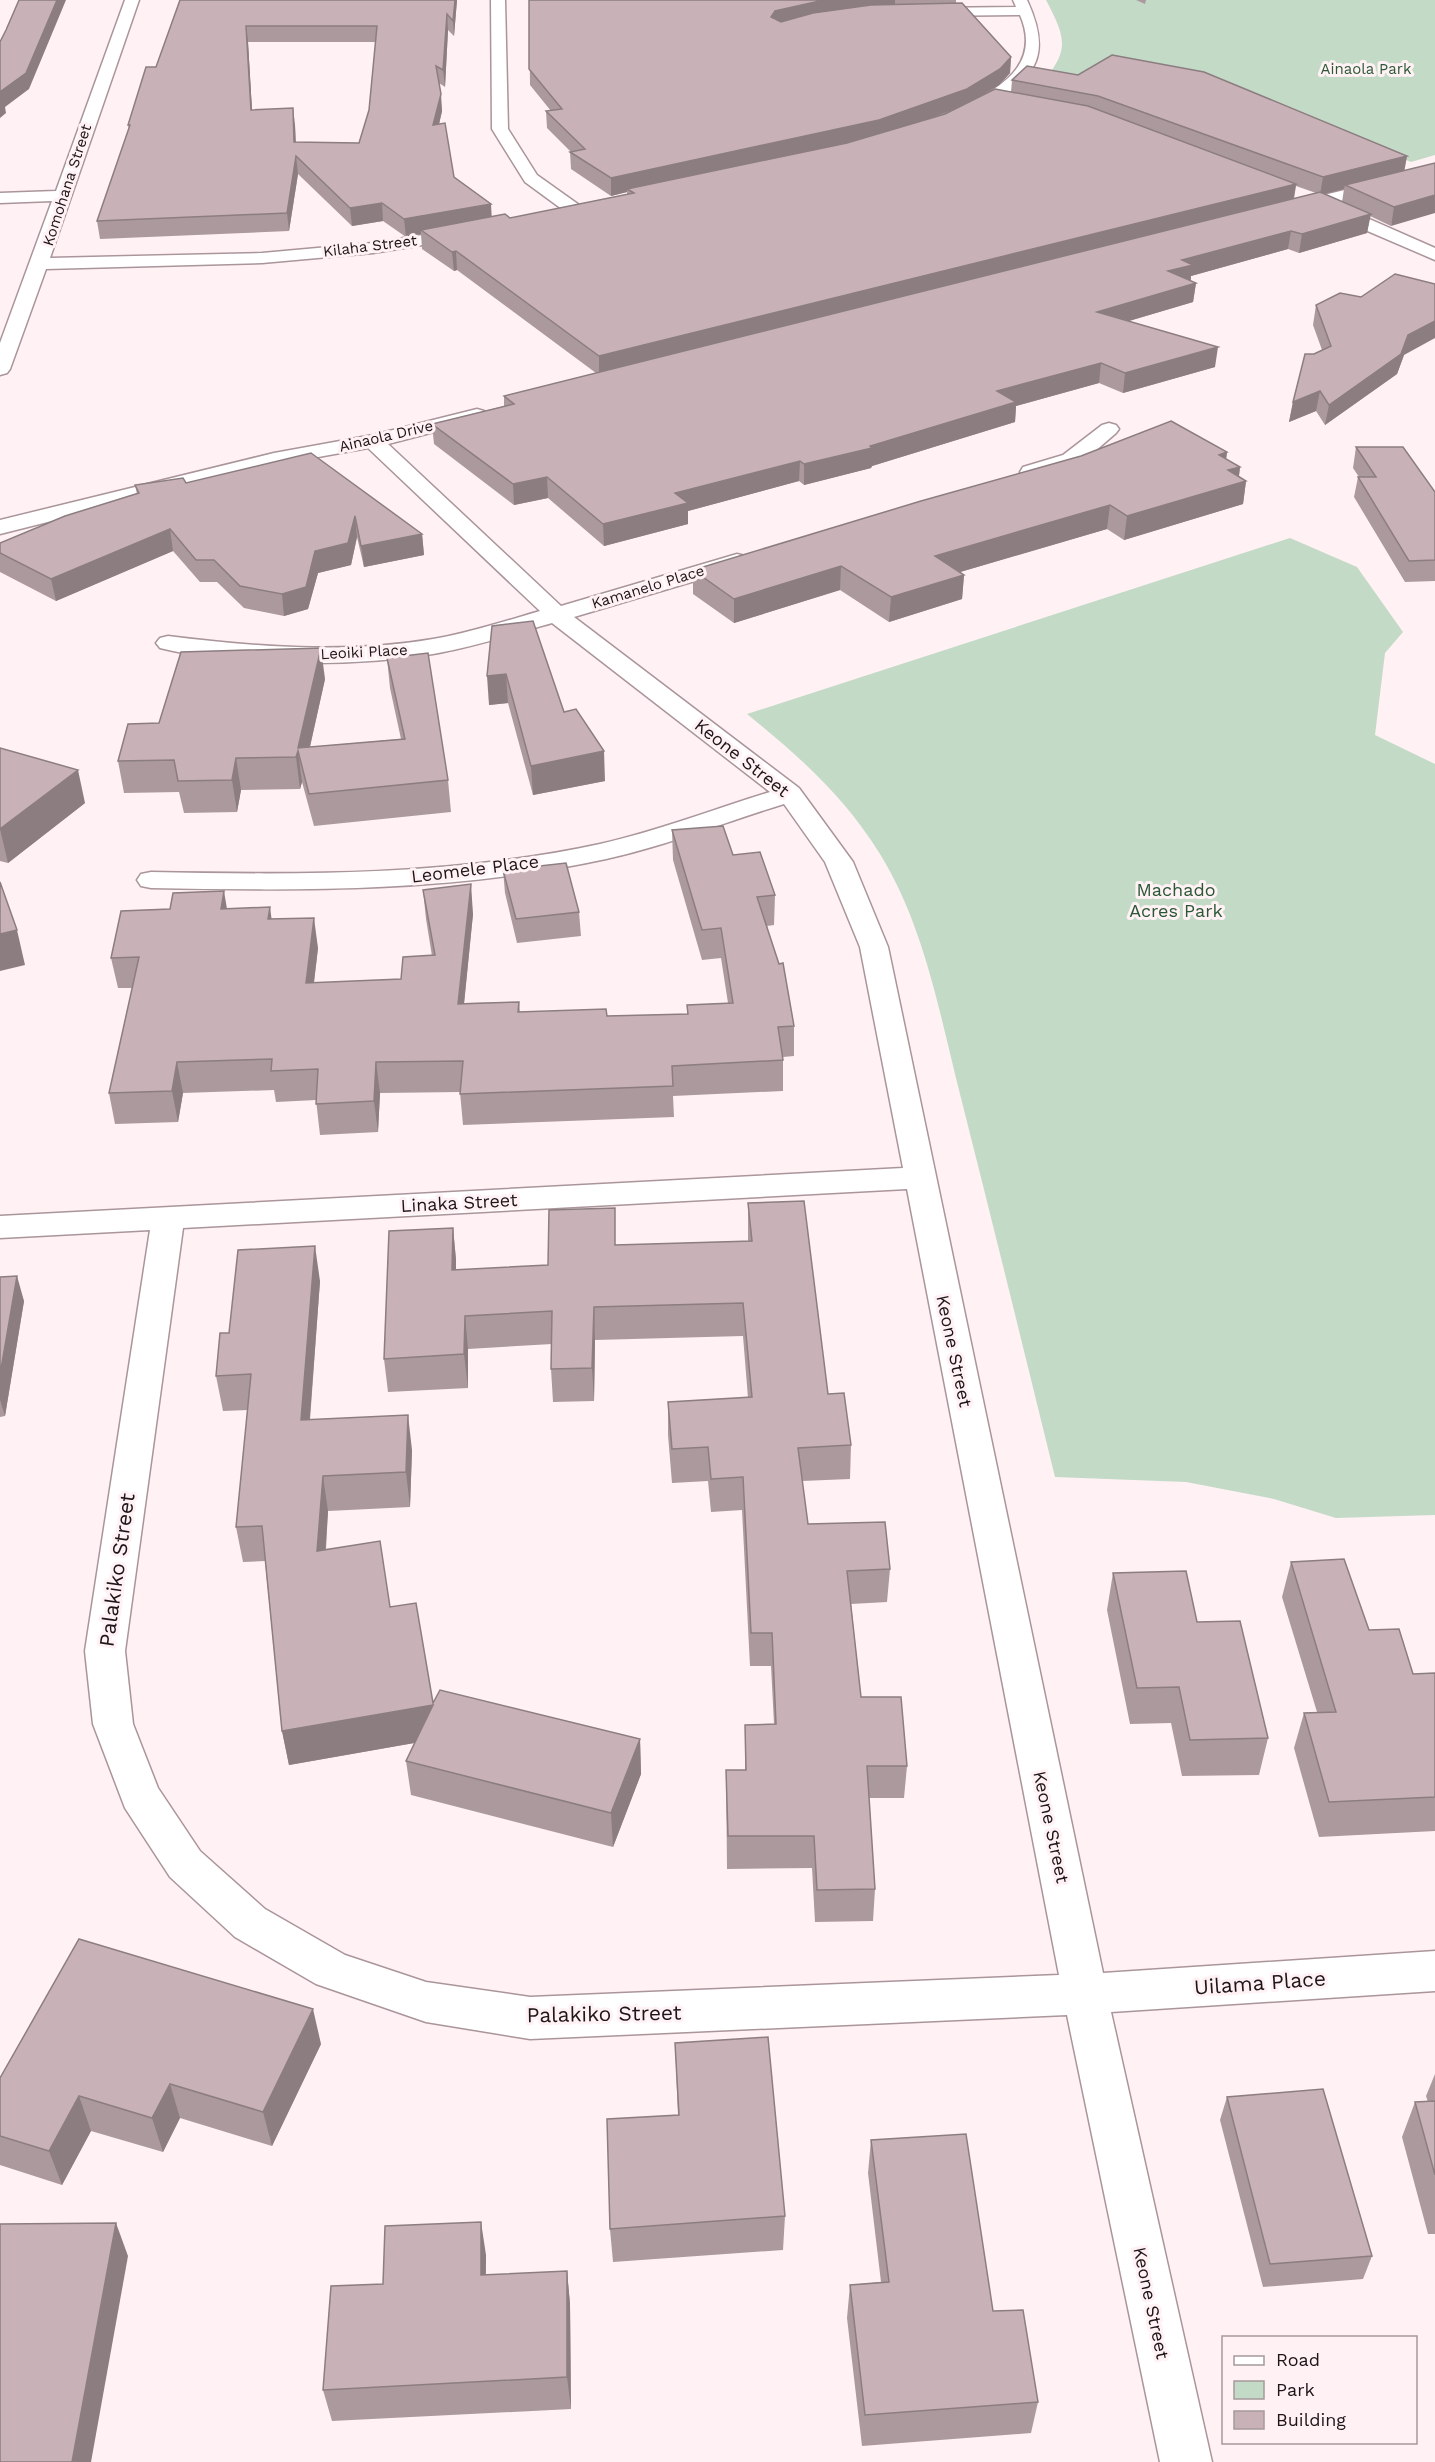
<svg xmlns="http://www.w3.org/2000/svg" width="1435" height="2462" font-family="'Work Sans',sans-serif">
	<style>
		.green { fill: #c3dac7 }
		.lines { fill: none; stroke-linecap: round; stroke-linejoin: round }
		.minor-casing { stroke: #aa959a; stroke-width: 3 }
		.minor { fill: #fff; fill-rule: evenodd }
		.wall { fill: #ac999d; fill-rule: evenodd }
		.shaded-wall { fill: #8c7d80 }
		.building { fill: #c8b2b7; stroke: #8c7d80; stroke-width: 1.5; fill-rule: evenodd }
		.labels { text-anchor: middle; stroke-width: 6; stroke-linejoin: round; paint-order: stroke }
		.far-park-label { font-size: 15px; fill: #2a5836; stroke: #fff1f4 }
		.far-street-label { font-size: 15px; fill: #1d1517; stroke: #fff1f4 }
		.street-label { font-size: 18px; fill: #1d1517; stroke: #fff1f4 }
		.park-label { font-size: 18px; fill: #2a5836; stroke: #fff1f4 }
		.near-street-label { font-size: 21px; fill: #1d1517; stroke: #fff1f4 }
	</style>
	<rect width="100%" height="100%" fill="#fff1f4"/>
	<g class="green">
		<path d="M1046 0H1435V155L1411 162 1285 110 1075 99 1038 88C1069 51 1068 42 1046 0Z"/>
		<path d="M1290 538 1357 567 1403 632 1385 653 1375 735 1435 764V1515L1336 1518 1274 1499 1186 1482 1055 1477C1024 1351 993 1224 961 1098 940 1016 925 927 880 854 844 796 800 757 747 714Z"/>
	</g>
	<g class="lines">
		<g class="minor-casing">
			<g id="minor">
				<polygon points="125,0 139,0 50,258 262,253 373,243 466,228 475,233 466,238 373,253 262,263 46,269 10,369 7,373 0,375 0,343 52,201 0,203 0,193 56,191"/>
				<polygon points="491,0 505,0 508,129 537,175 582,207 585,211 582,215 570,215 525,182 492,129"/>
				<path d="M1013 0H1027C1051 52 1039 76 990 105 980 111 968 120 956 117L954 114 956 111C995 90 1043 68 1020 15L926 16 919 12 926 8 1016 7Z"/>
				<polygon points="1435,168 1435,178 1333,203 1435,248 1435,260 1321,211 1318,207 1289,214 1280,209 1283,205"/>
				<path d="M477 409 484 411 487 415 484 419 388 444 561 606 737 554 745 556 748 561 745 566 574 617 799 788 853 862 888 947 1103 1973 1435 1951V1991L1111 2012 1212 2462H1160L1067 2015 530 2039 426 2022 316 1984 235 1937 170 1877 125 1808 93 1724 85 1651 150 1230 0 1238V1216L903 1168 860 947 825 862 784 804C725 822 666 846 606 859 456 892 304 891 151 888L141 886 137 880 141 874 151 872C302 875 452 876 600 844 658 831 714 809 770 792L552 623C513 634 473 647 433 654 354 667 237 667 160 648L156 643 160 638 168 636C256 647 345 654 433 639 469 633 505 621 540 611L368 448 274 465 0 534V520L274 453 373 435ZM907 1189 1059 1975 530 1997 426 1982 345 1955 265 1909 200 1851 158 1788 133 1724 125 1651 183 1228Z"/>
				<polygon points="1109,423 1116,425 1119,429 1116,433 1079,465 1031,478 1023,477 1020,472 1023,467 1063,455 1102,425"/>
			</g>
		</g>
		<use href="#minor" class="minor"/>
	</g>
	<g class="wall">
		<path d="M180 0H457L454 36 448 30 445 87 439 83 442 111 439 124 454 177 492 217 510 218 627 194V192L611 196 571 169 570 152H571L547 128 546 111H551L530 85 529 0H956V3L1011 57 1010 73 999 85 982 95 1011 92 1012 80 1027 66 1407 156 1391 226 1370 216 1367 233 1299 253 1288 249 1191 276V281L1196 283 1193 302 1129 321 1215 367 1123 393 1099 383 1016 406 1015 422 872 466 871 468 804 485 799 481 688 511V524L604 546 548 498 514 505 434 444 432 424 504 406V396L596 373 457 270 454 271 422 249 421 234 406 237 383 221 352 226 298 174 289 231 100 239 97 221 129 129 128 125 156 67ZM248 42H376L369 110 359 143 296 142 295 125 252 110ZM1296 186 1316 193 1294 199ZM1344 189 1342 202 1323 194Z"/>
		<polygon points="1136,0 1146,0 1145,4"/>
		<polygon points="1316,305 1404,355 1397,374 1325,425 1316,411 1289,422 1293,402 1314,354 1322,350 1313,325"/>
		<polygon points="1356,447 1435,492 1435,581 1405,582 1354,497 1358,477 1359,477 1353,468"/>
		<polygon points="1227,452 1226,459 1240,467 1239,476 1246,481 1243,504 1124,540 1107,529 960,572 964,575 962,599 889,622 840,590 734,623 693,594 693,570"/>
		<polygon points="186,483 422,534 424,555 364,567 357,537 351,565 318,573 308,609 284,616 244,608 217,582 200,582 173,551 56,601 0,572 0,543 137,494 135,485"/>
		<polygon points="492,626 605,781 533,795 508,703 489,705"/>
		<polygon points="387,658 448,780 451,812 314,826 302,782 300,789 241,790 237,812 184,813 179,792 124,793 118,761 159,723 325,679 310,747 401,739 390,688"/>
		<polygon points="0,748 85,803 8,863 0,861"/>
		<polygon points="672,830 733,855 775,895 774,925 767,926 794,1026 794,1056 783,1057 783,1091 673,1096 674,1117 463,1125 460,1092 380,1093 378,1132 320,1135 316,1100 276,1102 274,1090 183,1093 178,1122 115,1124 109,1093 132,988 118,988 111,958 170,909 227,909 272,919 318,948 314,983 401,979 432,956 426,919 423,890 473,914 464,1003 519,1002 520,1012 607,1016 687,1014 687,1005 728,1003 721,958 702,960 673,860"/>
		<polygon points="503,870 579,912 581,936 517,943 505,893"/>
		<polygon points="748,1203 828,1394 851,1445 850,1479 802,1481 808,1524 890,1569 887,1602 851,1604 861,1697 907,1766 904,1798 869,1798 875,1889 873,1921 815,1922 812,1868 727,1869 726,1770 745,1770 745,1725 774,1724 771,1666 750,1666 742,1510 711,1512 708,1481 672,1483 668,1435 668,1402 748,1398 743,1336 595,1340 594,1401 553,1402 551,1369 552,1344 468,1349 468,1388 388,1392 384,1359 453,1228 456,1260 456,1270 548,1265 616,1245 748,1241"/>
		<polygon points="0,1277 24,1301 5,1416 0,1417"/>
		<polygon points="320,1281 310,1420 412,1450 410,1507 328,1511 326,1550 390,1607 433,1703 640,1739 641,1774 613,1847 411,1795 406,1761 414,1743 289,1765 282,1731 265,1561 243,1562 236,1527 248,1410 223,1411 216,1376 229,1333"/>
		<polygon points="1291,1562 1369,1630 1413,1674 1435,1673 1435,1831 1319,1837 1294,1748 1304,1713 1317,1712 1282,1597"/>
		<polygon points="1113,1573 1197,1622 1268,1738 1259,1775 1182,1776 1171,1723 1130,1724 1107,1610"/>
		<polygon points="675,2043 785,2216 783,2250 613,2262 610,2229 678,2115"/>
		<polygon points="321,2044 272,2146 180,2118 163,2152 91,2131 62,2185 0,2165 0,2078"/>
		<polygon points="1435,2074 1435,2234 1428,2234 1402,2137 1415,2102 1428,2102 1426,2096"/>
		<polygon points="1227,2097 1372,2256 1363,2279 1263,2287 1220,2120"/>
		<polygon points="871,2140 993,2311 1038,2402 1031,2433 862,2446 847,2318 850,2285 881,2282 868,2173"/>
		<polygon points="486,2255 486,2275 567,2271 570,2304 571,2409 332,2421 323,2390 383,2284"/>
	</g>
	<g class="shaded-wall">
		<polygon points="57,0 66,0 29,89 5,107 6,113 0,118 0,92"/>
		<polygon points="455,0 457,0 454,36 453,21"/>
		<polygon points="824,0 895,0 895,7 771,33 771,17 775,11"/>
		<polygon points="447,14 448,30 445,87 443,70"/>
		<polygon points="246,26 248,42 253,127 251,110"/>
		<polygon points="1011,57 1010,73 999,85 966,105 878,137 627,189 627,192 611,196 611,178"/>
		<polygon points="441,94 442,111 435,142 433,125"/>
		<polygon points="293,108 295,125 296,159 294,142"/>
		<polygon points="296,156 298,174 289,231 287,213"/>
		<polygon points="1407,156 1404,173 1345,185 1344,189 1320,195 1323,177"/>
		<polygon points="1296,184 1293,202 599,376 599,356"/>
		<polygon points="1435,195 1435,213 1391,226 1394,207"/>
		<polygon points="382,203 383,221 352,226 350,208"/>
		<polygon points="491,204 492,222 421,230 421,234 406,237 404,219"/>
		<polygon points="1371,214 1367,233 1299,253 1302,234"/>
		<polygon points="1291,231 1288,249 1191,276 1190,284 1168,271 1182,260"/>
		<polygon points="456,251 457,270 454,271 452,252"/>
		<polygon points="1196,283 1193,302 1095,331 1097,312"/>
		<polygon points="1435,321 1435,338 1404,355 1397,374 1325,425 1329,405 1408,335"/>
		<polygon points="1218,347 1215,367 1123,393 1125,373"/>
		<polygon points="1101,363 1099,383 1016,406 1015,422 872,466 871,468 804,485 804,464 870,446 997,391"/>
		<polygon points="1320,391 1316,411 1289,422 1293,402"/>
		<polygon points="1227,452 1224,475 1219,455"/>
		<polygon points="800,461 799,481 688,511 688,524 604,546 603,524 675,493"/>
		<polygon points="1240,467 1238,483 1246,481 1243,504 1124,540 1127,516 1228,470"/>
		<polygon points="547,477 548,498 514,505 513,484"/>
		<polygon points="1110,505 1107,529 933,580 935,556"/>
		<polygon points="355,516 357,537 351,565 318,573 308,609 284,616 282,594 315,551"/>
		<polygon points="170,529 173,551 56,601 51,579"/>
		<polygon points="422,534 424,555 364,567 361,546"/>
		<polygon points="841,566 840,590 734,623 734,599"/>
		<polygon points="964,575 962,599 889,622 891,597"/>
		<polygon points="321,648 325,679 304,773 298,748"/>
		<polygon points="506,674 508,703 489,705 487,676"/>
		<polygon points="298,751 302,782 300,789 296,757"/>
		<polygon points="604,751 605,781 533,795 531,766"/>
		<polygon points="236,758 241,790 237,812 232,780"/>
		<polygon points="78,770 85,803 8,863 0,829"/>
		<polygon points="471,884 473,914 461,1034 458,1004"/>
		<polygon points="224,891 229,921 221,909"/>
		<polygon points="270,907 274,937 268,919"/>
		<polygon points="314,918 318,948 310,1014 306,983"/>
		<polygon points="17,930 25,965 0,971 0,934"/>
		<polygon points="177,1062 183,1093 178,1122 172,1091"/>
		<polygon points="376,1062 380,1093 378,1132 374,1101"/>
		<polygon points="453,1228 456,1260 456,1303 452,1270"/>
		<polygon points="315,1246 320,1281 307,1455 301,1420"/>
		<polygon points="17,1276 24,1301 5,1416 0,1400 0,1375"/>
		<polygon points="594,1307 595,1340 594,1401 592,1368"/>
		<polygon points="465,1316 468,1349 468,1388 464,1354"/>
		<polygon points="408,1415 412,1450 410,1507 406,1472"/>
		<polygon points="323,1476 328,1511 323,1586 317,1551"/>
		<polygon points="433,1705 437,1739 289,1765 282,1731"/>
		<polygon points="640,1739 641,1774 613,1847 611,1813"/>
		<polygon points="313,2009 321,2044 272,2146 263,2112"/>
		<polygon points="170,2084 180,2118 163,2152 152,2118"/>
		<polygon points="79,2096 91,2131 62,2185 49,2151"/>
		<polygon points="481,2222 486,2255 485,2307 481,2275"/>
		<polygon points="116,2223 128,2256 91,2462 72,2462"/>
		<polygon points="567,2271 570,2304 571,2409 567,2377"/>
	</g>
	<g class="building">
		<polygon points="19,0 57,0 26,73 0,92 0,42 6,30"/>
		<path d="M180 0H455L453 21 447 14 443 70 436 66 441 94 433 125 445 123 454 177 491 204 404 219 382 203 350 208 296 156 287 213 97 221 130 125H128L146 67H156ZM246 26H377L369 110 359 143 294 142 293 108 251 110Z"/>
		<polygon points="529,0 824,0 775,11 771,17 781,22 813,13 871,5 962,3 1011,57 1000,69 967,89 879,120 611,178 570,152 585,149 546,111 562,109 529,69"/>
		<polygon points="1112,55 1204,72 1407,156 1323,177 1098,96 1012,80 1027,66 1078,75"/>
		<polygon points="995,89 1088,106 1296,184 599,356 456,251 452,252 421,230 505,214 510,218 634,193 627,189 847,143 945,114"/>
		<polygon points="1435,163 1435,195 1394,207 1345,185"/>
		<polygon points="1320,192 1371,214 1302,234 1291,231 1182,260 1193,265 1168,271 1196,283 1097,312 1218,347 1125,373 1101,363 997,391 1016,402 870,446 872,448 804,464 800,461 675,493 688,503 603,524 547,477 513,484 432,424 514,404 504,396"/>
		<polygon points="1395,274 1435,284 1435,321 1408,335 1401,354 1329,405 1320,391 1293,402 1305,354 1314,354 1331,346 1316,305 1340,293 1361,297"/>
		<polygon points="1171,421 1227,452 1219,455 1240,467 1228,470 1246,481 1127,516 1110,505 935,556 964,575 891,597 841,566 734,599 693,570 921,501 1081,456"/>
		<polygon points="1356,447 1403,447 1435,492 1435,560 1409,561 1358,477 1376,477"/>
		<polygon points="311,453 422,534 361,546 355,516 348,543 315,551 306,587 282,594 240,586 214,560 196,560 170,529 51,579 0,553 0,543 65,516 139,493 135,485 183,478 186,483"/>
		<polygon points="533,621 564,712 576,709 604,751 531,766 506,674 487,676 492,626"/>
		<polygon points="321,648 298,748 405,739 387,658 428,653 448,780 309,794 298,751 296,757 236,758 232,780 178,781 174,760 118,761 128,724 159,723 181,652"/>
		<polygon points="0,748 78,770 0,829"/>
		<polygon points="723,826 733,855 760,852 775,895 757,897 779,964 783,963 794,1026 778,1027 783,1060 672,1066 673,1086 460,1094 463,1061 376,1062 374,1101 316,1104 318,1069 271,1071 272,1059 177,1062 172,1091 109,1093 139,957 111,958 121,911 170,909 173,893 224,891 221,909 270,907 268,919 314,918 306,983 401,979 403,957 435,955 423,890 471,884 458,1004 519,1002 518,1012 606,1009 607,1016 688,1014 687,1005 733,1003 721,928 702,930 672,830"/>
		<polygon points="566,863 579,912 516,919 503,870"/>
		<polygon points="0,882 17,930 0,934"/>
		<polygon points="804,1201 828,1394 844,1393 851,1445 798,1448 808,1524 885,1522 890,1569 847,1571 861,1697 901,1697 907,1766 867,1766 875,1889 817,1890 814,1836 728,1836 726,1770 746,1770 745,1725 776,1724 772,1633 751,1633 743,1477 711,1479 708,1447 672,1449 668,1402 752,1397 743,1303 594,1307 592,1368 551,1369 552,1311 465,1316 464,1354 384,1359 389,1231 453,1228 452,1270 548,1265 549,1210 615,1208 615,1245 752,1241 748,1203"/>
		<polygon points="315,1246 301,1420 408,1415 406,1472 323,1476 317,1551 380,1541 390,1607 416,1603 433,1703 440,1690 640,1739 611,1813 406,1761 433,1705 282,1731 262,1526 236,1527 251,1374 216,1376 220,1333 229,1333 238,1250"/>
		<polygon points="17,1276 0,1375 0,1277"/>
		<polygon points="1344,1559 1369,1630 1399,1629 1413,1674 1435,1673 1435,1797 1329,1802 1304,1713 1336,1712 1291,1562"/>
		<polygon points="1186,1571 1197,1622 1240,1621 1268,1738 1190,1740 1179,1687 1137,1688 1113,1573"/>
		<polygon points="79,1939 313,2009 263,2112 170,2084 152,2118 79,2096 49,2151 0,2136 0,2078"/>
		<polygon points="768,2037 785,2216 610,2229 607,2119 679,2115 675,2043"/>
		<polygon points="1323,2089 1372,2256 1270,2264 1227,2097"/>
		<polygon points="1435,2101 1435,2175 1415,2102"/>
		<polygon points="966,2134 993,2311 1023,2310 1038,2402 865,2415 850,2285 889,2282 871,2140"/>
		<polygon points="481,2222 481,2275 567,2271 567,2377 323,2390 331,2286 383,2284 385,2226"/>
		<polygon points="116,2223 72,2462 0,2462 0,2224"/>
	</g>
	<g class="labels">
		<g class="far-park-label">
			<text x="1366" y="74">Ainaola Park</text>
		</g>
		<g class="far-street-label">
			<text transform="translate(67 185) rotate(-72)" y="5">Komohana Street</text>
			<text transform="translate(370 246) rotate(-7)" y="5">Kilaha Street</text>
			<text transform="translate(386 436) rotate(-13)" y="5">Ainaola Drive</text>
			<text transform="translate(648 587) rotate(-17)" y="5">Kamanelo Place</text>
			<text transform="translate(364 652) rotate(-3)" y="5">Leoiki Place</text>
		</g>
		<g class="street-label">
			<text transform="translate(742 758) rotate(38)" y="6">Keone Street</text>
			<text transform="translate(475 869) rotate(-7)" y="6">Leomele Place</text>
			<text transform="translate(459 1203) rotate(-3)" y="6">Linaka Street</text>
			<text transform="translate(954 1351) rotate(78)" y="6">Keone Street</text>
			<text transform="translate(1051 1827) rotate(78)" y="6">Keone Street</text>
			<text transform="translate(1151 2303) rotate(78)" y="6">Keone Street</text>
		</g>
		<g class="park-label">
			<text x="1176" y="896">Machado<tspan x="1176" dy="21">Acres Park</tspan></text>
		</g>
		<g class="near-street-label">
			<text transform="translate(117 1570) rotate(-82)" y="7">Palakiko Street</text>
			<text transform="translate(1260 1983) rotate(-4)" y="7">Uilama Place</text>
			<text transform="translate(604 2014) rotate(-1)" y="7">Palakiko Street</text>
		</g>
	</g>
	<rect x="1222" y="2336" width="195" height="108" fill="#fff1f4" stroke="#a5999c" stroke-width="1.5"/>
	<rect x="1234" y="2356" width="30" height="9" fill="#ffffff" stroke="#a5999c" stroke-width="1.5"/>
	<text x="1276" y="2366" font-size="18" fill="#1d1517">Road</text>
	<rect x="1234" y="2381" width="30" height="18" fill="#c3dac7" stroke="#a5999c" stroke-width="1.5"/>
	<text x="1276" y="2396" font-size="18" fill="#1d1517">Park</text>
	<rect x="1234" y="2411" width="30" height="18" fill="#c8b2b7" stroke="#a5999c" stroke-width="1.5"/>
	<text x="1276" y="2426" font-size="18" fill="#1d1517">Building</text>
</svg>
